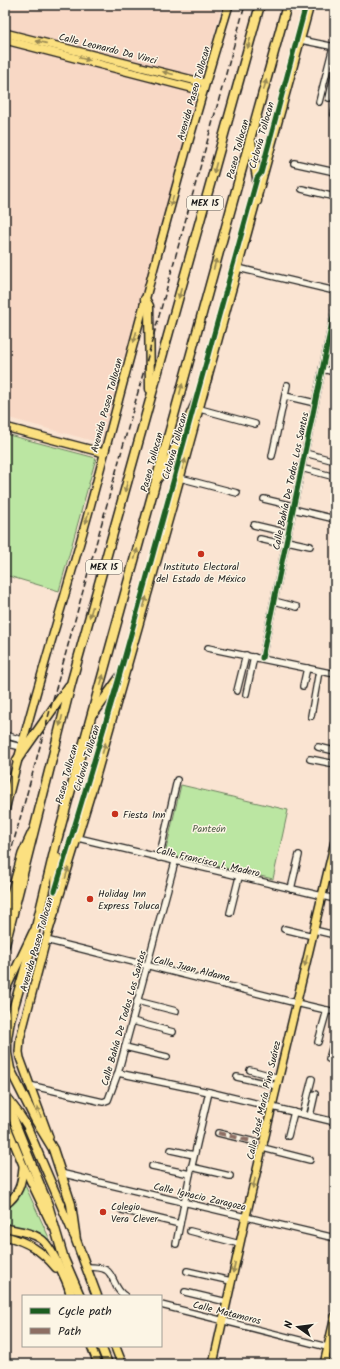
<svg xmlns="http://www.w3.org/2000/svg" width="340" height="1369" font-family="Kalam,sans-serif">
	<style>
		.built { fill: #f8d8c5 }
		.green { fill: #bbe6a2; stroke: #6c815f }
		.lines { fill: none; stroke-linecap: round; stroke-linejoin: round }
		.minor-casing { stroke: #1c1c1c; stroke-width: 8 }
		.major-casing { stroke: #1c1c1c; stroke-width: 10 }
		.highway-casing { stroke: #1c1c1c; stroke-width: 11 }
		.minor { stroke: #fcf5e5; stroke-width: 5.5 }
		.major { stroke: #fbe080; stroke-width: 7 }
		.highway { stroke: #fbe080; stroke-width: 8 }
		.rail { stroke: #1c1c1c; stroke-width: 1.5; stroke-dasharray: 6 3; stroke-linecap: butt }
		.quiet { stroke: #8d6e63; stroke-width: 4; stroke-dasharray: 8 4; stroke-linecap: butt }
		.cycleway-casing { stroke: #fcf5e5; stroke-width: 8 }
		.cycleway { stroke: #1b5e20; stroke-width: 5 }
		.oneway { fill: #978853 }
		.poi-dot { fill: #c8321e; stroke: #fcf5e5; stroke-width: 1.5 }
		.labels { text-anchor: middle; stroke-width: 3; stroke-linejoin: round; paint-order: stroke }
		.shield { fill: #fcf5e5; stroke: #5f5d58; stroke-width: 1 }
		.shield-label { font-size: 9px; font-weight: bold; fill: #1c1c1c }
		.street-label { font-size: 10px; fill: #1c1c1c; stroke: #fcf5e5 }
		.poi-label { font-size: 10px; fill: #1c1c1c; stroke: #fcf5e5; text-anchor: start }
		.park-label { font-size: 10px; fill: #4c5944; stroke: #fcf5e5 }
	</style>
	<rect width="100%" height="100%" fill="#fae4d2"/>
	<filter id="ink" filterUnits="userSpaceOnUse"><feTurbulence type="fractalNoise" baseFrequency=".025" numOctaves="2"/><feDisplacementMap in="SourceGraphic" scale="8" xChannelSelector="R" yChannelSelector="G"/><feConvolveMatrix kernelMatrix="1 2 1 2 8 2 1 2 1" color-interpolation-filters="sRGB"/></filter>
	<g filter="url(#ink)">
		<g class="built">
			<polygon points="5,5 222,5 101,443 5,417"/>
			<polygon points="5,747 17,750 5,792"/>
		</g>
		<g class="green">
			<polygon points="5,434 96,458 59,591 5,575"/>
			<polygon points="181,785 288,810 273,879 165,854"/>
			<path d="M24 1183 51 1242 49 1243 28 1230 5 1224V1208C15 1202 20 1194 24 1183Z"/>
		</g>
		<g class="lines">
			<g class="minor-casing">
				<g id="minor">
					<polyline points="301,40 335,47"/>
					<polyline points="329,98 335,72"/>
					<polyline points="319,102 333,47"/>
					<polyline points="334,114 335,110"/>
					<polyline points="294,163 335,172"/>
					<polyline points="302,189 335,197"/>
					<polyline points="238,268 335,291"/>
					<polyline points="327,346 335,348"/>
					<polyline points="322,369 335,372"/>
					<polyline points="285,396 315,403"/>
					<polyline points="200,409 255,424"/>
					<polyline points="305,453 335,461"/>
					<polyline points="272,456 287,385"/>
					<polyline points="301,468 335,477"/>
					<polyline points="180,478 237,493"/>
					<polyline points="264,499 293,506"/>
					<polyline points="293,509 335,519"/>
					<polyline points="254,525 288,533"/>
					<polyline points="260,539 286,545"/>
					<polyline points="287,541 310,546"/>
					<polyline points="274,601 297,607"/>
					<polyline points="208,648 335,674"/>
					<polyline points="262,658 335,308"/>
					<polyline points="303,686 307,668"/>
					<polyline points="237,691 246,655"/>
					<polyline points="246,694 254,657"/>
					<polyline points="311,716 319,671"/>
					<polyline points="5,735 22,740"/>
					<polyline points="5,743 21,747"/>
					<polyline points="318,747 335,751"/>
					<polyline points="310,759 335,764"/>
					<polyline points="78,838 335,899"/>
					<polyline points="159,858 177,780"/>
					<polyline points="326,878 335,880"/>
					<polyline points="291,889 299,855"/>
					<polyline points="230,913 239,877"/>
					<polyline points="284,929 313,936"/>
					<polyline points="314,930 335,935"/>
					<polyline points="46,940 296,1003 335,1012"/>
					<polyline points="137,1001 176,1011"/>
					<polyline points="132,1021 173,1032"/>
					<polyline points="318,1042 327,1010"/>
					<polyline points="125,1047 167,1057"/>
					<polyline points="329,1059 335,1037"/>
					<polyline points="250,1070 279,1078"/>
					<polyline points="118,1073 209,1092 335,1122"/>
					<polyline points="237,1077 277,1086"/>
					<polyline points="29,1085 103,1102 108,1100 118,1073 175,862"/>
					<polyline points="303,1114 312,1079"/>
					<polyline points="310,1116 315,1094"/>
					<polyline points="218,1133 264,1144"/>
					<polyline points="288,1136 294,1112"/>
					<polyline points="263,1148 310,1160"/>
					<polyline points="171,1150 194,1155"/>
					<polyline points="152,1166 190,1174"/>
					<polyline points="191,1167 230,1176"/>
					<polyline points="60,1173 335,1238"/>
					<polyline points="122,1210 180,1224"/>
					<polyline points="190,1231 240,1244"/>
					<polyline points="176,1244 190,1174 209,1092"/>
					<path d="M87 1267C93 1267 101 1267 106 1270 114 1274 114 1290 125 1296"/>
					<polyline points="187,1271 231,1281"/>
					<polyline points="185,1292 227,1302"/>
					<polyline points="161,1305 335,1349"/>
					<polyline points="214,1361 224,1364"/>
				</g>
			</g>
			<g class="major-casing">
				<g id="major">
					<polyline points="5,33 205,83"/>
					<polyline points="5,40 203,91"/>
					<polyline points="5,427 104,453"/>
					<path d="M5 811C29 709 62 609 90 507 135 339 178 171 229 5"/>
					<polyline points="5,915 22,854 32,832"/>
					<polyline points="5,991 33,932"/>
					<polyline points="5,1095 18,1112 27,1126 74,1236"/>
					<polyline points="5,1122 23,1165 52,1226"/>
					<polyline points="49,1137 20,1058 19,1052 20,1039 46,940 95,780 171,511 310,5"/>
					<path d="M5 1205C19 1195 22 1183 23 1167"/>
					<path d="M5 1228C16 1230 31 1232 41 1239 52 1246 67 1283 72 1296"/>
					<path d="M5 1236C28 1242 41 1250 56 1268"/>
					<polyline points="91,1346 98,1364"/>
					<polyline points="213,1364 246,1216 335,841"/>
					<polyline points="324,1364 335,1316"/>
				</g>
			</g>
			<g class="highway-casing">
				<g id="highway">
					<polyline points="251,141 257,178 257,201"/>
					<polyline points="145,299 149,306 150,389"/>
					<polyline points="157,479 167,466 207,379"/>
					<polyline points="95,712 127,667"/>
					<polyline points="17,760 69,686"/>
					<polyline points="55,910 57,858"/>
					<polyline points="5,945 71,684 260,5"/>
					<polyline points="5,1098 48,1205 64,1259 80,1296"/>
					<polyline points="66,1273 70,1292"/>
					<polyline points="97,1296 76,1240 71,1204 53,1149 36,1121 10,1069 7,1053 7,1038 10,1020 31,948 56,844 287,5"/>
					<polyline points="101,1346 108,1364"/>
					<polyline points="115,1346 122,1364"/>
				</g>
			</g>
			<use href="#minor" class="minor"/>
			<use href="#major" class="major"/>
			<use href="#highway" class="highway"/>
			<polyline class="rail" points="5,873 245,5"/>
			<polyline class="quiet" points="218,1133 264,1144"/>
			<g class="cycleway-casing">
				<g id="cycleway">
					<polyline points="262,658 335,308"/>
					<polyline points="55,891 118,681 257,178 261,173 306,5"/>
				</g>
			</g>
			<use href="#cycleway" class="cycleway"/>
		</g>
		<defs><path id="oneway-solid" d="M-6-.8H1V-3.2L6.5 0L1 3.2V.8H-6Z"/></defs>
		<g class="oneway">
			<use href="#oneway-solid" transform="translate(41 42) rotate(-166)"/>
			<use href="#oneway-solid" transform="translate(249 43) rotate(105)"/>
			<use href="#oneway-solid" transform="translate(84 59) rotate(14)"/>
			<use href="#oneway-solid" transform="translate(168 73) rotate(-166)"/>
			<use href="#oneway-solid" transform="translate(265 85) rotate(-75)"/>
			<use href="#oneway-solid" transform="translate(215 168) rotate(105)"/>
			<use href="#oneway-solid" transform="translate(172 201) rotate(105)"/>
			<use href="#oneway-solid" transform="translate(215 264) rotate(-75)"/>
			<use href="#oneway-solid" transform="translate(180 293) rotate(105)"/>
			<use href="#oneway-solid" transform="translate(135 337) rotate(105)"/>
			<use href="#oneway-solid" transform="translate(181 389) rotate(-75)"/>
			<use href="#oneway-solid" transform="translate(184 464) rotate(-75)"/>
			<use href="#oneway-solid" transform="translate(126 487) rotate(106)"/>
			<use href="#oneway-solid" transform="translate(87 518) rotate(105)"/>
			<use href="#oneway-solid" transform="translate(136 554) rotate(-75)"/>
			<use href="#oneway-solid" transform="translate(145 602) rotate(-74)"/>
			<use href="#oneway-solid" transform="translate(91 612) rotate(106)"/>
			<use href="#oneway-solid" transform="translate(102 680) rotate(-75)"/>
			<use href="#oneway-solid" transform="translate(61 721) rotate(104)"/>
			<use href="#oneway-solid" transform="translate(104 748) rotate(-74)"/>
			<use href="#oneway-solid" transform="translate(67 873) rotate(-73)"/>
			<use href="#oneway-solid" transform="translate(306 961) rotate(104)"/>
			<use href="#oneway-solid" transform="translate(39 1112) rotate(-111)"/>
			<use href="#oneway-solid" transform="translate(254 1183) rotate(104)"/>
			<use href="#oneway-solid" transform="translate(234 1268) rotate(103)"/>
		</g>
	</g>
	<g class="poi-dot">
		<circle cx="201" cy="554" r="4"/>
		<circle cx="115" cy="814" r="4"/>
		<circle cx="90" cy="899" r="4"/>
		<circle cx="103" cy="1212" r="4"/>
	</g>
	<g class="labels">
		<g class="shield">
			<rect x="187" y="196" width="36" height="14" rx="3"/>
			<rect x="86" y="560" width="36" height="14" rx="3"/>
		</g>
		<g class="shield-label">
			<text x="205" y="206">MEX 15</text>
			<text x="104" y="570">MEX 15</text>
		</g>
		<g class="street-label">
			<text transform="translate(108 48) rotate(14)" y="4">Calle Leonardo Da Vinci</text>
			<text transform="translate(193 93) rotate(-74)" y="4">Avenida Paseo Tollocan</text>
			<text transform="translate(261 135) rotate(-74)" y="4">Ciclovía Tollocan</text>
			<text transform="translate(237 149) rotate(-75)" y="4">Paseo Tollocan</text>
			<text transform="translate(106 405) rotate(-75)" y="4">Avenida Paseo Tollocan</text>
			<text transform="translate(174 446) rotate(-74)" y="4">Ciclovía Tollocan</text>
			<text transform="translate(151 462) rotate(-75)" y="4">Paseo Tollocan</text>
			<text transform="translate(290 481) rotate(-78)" y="4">Calle Bahía De Todos Los Santos</text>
			<text transform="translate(86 758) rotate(-73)" y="4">Ciclovía Tollocan</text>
			<text transform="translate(66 774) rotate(-75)" y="4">Paseo Tollocan</text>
			<text transform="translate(208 861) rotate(13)" y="4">Calle Francisco I. Madero</text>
			<text transform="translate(36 944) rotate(-74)" y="4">Avenida Paseo Tollocan</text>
			<text transform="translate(192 968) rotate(14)" y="4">Calle Juan Aldama</text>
			<text transform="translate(123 1018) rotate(-74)" y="4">Calle Bahía De Todos Los Santos</text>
			<text transform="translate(263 1100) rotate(-77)" y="4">Calle José María Pino Suárez</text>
			<text transform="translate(200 1196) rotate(13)" y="4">Calle Ignacio Zaragoza</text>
			<text transform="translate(227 1312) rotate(14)" y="4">Calle Matamoros</text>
		</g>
		<g class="poi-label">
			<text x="201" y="570" text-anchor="middle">Instituto Electoral<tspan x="201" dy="12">del Estado de México</tspan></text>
			<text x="123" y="818">Fiesta Inn</text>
			<text x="98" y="897">Holiday Inn<tspan x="98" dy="12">Express Toluca</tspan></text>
			<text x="111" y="1210">Colegio<tspan x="111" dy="12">Vera Clever</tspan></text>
		</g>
		<g class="park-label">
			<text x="209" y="832">Panteón</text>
		</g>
	</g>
	<rect width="340" height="1369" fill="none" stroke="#fcf5e5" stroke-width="20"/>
	<rect x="10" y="10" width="320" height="1349" fill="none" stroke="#1c1c1c" stroke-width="1.5" filter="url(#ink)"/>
	<rect x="22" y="1295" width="140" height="52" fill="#fcf5e5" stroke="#a29e95"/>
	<rect x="30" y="1308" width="20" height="6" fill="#1b5e20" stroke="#a29e95"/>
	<text x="58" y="1315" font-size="12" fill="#1c1c1c">Cycle path</text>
	<rect x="30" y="1328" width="20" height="6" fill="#8d6e63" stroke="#a29e95"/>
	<text x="58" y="1335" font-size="12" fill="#1c1c1c">Path</text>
	<g transform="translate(298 1327) rotate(284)" stroke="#fcf5e5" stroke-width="3" paint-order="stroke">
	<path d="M0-3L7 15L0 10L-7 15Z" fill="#1c1c1c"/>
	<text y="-6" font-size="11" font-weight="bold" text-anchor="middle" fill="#1c1c1c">N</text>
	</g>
</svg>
